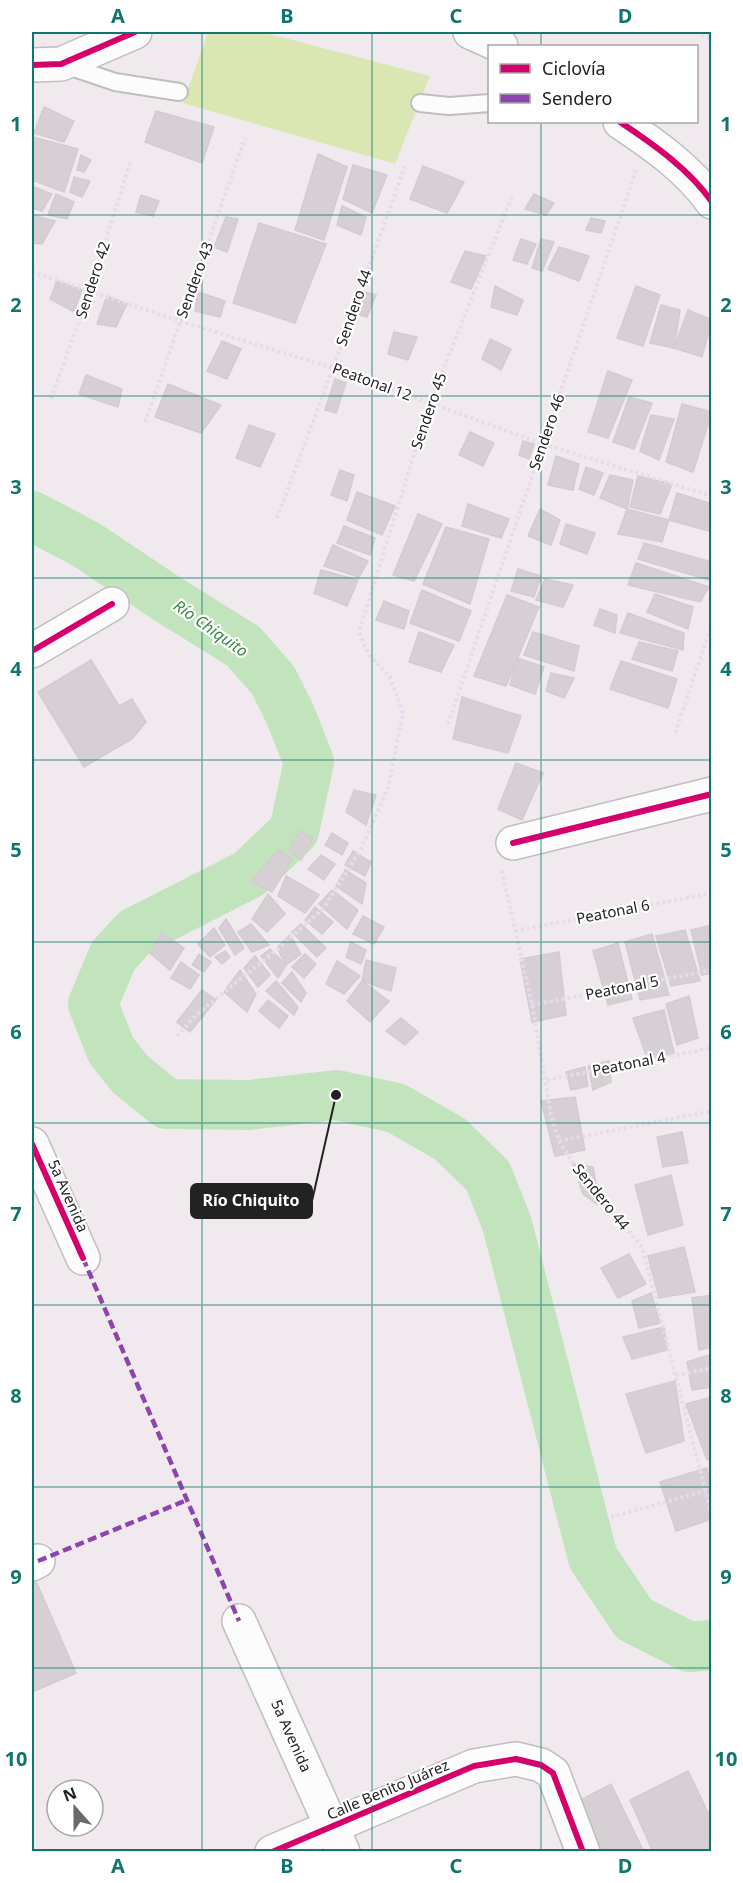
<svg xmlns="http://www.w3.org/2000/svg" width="743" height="1883" font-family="'Noto Sans',sans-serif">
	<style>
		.pitch { fill: #dbe7b3 }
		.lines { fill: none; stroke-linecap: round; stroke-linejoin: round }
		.river { stroke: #c2e4bc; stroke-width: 50 }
		.building { fill: #d6d0d4; stroke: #d3cbd2; stroke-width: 1.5 }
		.service-casing { stroke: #c0bdbf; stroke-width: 20 }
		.minor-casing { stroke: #c0bdbf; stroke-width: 36 }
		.tertiary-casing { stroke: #c0bdbf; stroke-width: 36 }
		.path { stroke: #e8daec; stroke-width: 4; stroke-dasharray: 3 3; stroke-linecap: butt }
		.service { stroke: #fdfcfc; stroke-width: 16 }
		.minor { stroke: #fdfcfc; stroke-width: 33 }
		.tertiary { stroke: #fdfcfc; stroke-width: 33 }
		.quiet { stroke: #8e44ad; stroke-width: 4.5; stroke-dasharray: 9 4.5; stroke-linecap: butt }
		.cycleway-casing { stroke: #fff; stroke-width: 10 }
		.cycleway { stroke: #d6006c; stroke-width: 6 }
		.grid { fill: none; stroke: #0f766e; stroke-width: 1.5; stroke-opacity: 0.55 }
		.labels { text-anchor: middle; stroke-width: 4.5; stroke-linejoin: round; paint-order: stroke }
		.street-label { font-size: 15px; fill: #222; stroke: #fff }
		.water-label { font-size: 16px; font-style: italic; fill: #378643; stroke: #fff }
		.leader { fill: none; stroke: #222; stroke-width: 2 }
		.callout-dot { fill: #222; stroke: #fff; stroke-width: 2 }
		.callout { fill: #222; stroke: #222; stroke-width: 2 }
		.callout-label { font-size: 16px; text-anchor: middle; font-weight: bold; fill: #fff }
		.neatline { fill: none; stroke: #0f766e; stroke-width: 2 }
		.grid-label { font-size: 20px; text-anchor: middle; font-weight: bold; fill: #0f766e }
	</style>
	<rect width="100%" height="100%" fill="#f0eaee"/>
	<polygon class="pitch" points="208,32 262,32 430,76 395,164 183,103"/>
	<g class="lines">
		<polyline class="river" points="32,516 87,545 166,598 243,646 273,680 290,714 309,762 294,831 249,874 135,932 113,956 93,1004 111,1050 130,1074 167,1104 249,1105 336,1095 396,1108 450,1139 488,1176 507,1224 593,1558 634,1619 689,1647 712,1645"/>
	</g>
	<g class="building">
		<polygon points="44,107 74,121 64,142 34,133"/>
		<polygon points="156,111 214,127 202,163 145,142"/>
		<polygon points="33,137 78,149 64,192 32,180"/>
		<polygon points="318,154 347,167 324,240 295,230"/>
		<polygon points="81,155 91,160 84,172 77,170"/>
		<polygon points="353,165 387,175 372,213 343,199"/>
		<polygon points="423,166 464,182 447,213 410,199"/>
		<polygon points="74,177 90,181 82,197 70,192"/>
		<polygon points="32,186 52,194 42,211 32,208"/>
		<polygon points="56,194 74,202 67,219 48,215"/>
		<polygon points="534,194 554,203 546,215 525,209"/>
		<polygon points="141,195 159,201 153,216 136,212"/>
		<polygon points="342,206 366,217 361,235 337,225"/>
		<polygon points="32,215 55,221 42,244 32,243"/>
		<polygon points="226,217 238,219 227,252 214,247"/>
		<polygon points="591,218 605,221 601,233 586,230"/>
		<polygon points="259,223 326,244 295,323 233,303"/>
		<polygon points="521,239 536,244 527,264 513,260"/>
		<polygon points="541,239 554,242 542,271 532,268"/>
		<polygon points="559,247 589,256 579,281 548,269"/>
		<polygon points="465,251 486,256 471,289 451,282"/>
		<polygon points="57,281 82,290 74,312 50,299"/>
		<polygon points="495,286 523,300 517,315 491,307"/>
		<polygon points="636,286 660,295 643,346 617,338"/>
		<polygon points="198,292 225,301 220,317 195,311"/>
		<polygon points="365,292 376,295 367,317 357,314"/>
		<polygon points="107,296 127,304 116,327 97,324"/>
		<polygon points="661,305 680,310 674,348 650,343"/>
		<polygon points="688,310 712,320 702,357 674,348"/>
		<polygon points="394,332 417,337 408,360 388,354"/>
		<polygon points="490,339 511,349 501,370 482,359"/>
		<polygon points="222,341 241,349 227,379 207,371"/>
		<polygon points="608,371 632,380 608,438 588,432"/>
		<polygon points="86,375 122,389 118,407 79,394"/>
		<polygon points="335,379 346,383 336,413 325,410"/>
		<polygon points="168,384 221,405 201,433 155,417"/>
		<polygon points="629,397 652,403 634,449 613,442"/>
		<polygon points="682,404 712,412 693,472 666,462"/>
		<polygon points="651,415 674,419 659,460 640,451"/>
		<polygon points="249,425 275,434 260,467 236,458"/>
		<polygon points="470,432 494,443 483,466 459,455"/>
		<polygon points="523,441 534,444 529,459 519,455"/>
		<polygon points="556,456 579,464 573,490 548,485"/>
		<polygon points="586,467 603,473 594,495 579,489"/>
		<polygon points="340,470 354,475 347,501 331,495"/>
		<polygon points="610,475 633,480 627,509 600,498"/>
		<polygon points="638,476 672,484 660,514 630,507"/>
		<polygon points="357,492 395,506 382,535 347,520"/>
		<polygon points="677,493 712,504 712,532 669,520"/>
		<polygon points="468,504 509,519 501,538 462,526"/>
		<polygon points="540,509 560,520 551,545 528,536"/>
		<polygon points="627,509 669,520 662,542 618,534"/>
		<polygon points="418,514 442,524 414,581 393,575"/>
		<polygon points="566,524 595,533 587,554 560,544"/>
		<polygon points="344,526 375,538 370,555 337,543"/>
		<polygon points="446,527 489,539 470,604 423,584"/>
		<polygon points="644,543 712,562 712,581 638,559"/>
		<polygon points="333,545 368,561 359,577 324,566"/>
		<polygon points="636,563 709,587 700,602 628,585"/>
		<polygon points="518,569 541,576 534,597 511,591"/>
		<polygon points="321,570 358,580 347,606 314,593"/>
		<polygon points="545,579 573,585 563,607 536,600"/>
		<polygon points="422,590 471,611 459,641 410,623"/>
		<polygon points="655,594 693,607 688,629 647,612"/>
		<polygon points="507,595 539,607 506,686 474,676"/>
		<polygon points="384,601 409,611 404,629 376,620"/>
		<polygon points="600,609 617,615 615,633 594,625"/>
		<polygon points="628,613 684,633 683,650 620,633"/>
		<polygon points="419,632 454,645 441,672 409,662"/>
		<polygon points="533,632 579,646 574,671 524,655"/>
		<polygon points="639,642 678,651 672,671 632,659"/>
		<polygon points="517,658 544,667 535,694 510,685"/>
		<polygon points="91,660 119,706 132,699 146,722 132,739 84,767 38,692"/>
		<polygon points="621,661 677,679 668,708 610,689"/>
		<polygon points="551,673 574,678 564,698 546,691"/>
		<polygon points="462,697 521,716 508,753 453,739"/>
		<polygon points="516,763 543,773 522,820 498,809"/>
		<polygon points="354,790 376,795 366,825 346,812"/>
		<polygon points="300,831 313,838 301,860 289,850"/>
		<polygon points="332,833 348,843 342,855 325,845"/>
		<polygon points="278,850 292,859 272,892 251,881"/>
		<polygon points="353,851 371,862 365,876 345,865"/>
		<polygon points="321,855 335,864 324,880 308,869"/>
		<polygon points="345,870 366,883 362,904 336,886"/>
		<polygon points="286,876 319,895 305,913 278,896"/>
		<polygon points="332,890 358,910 347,929 319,904"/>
		<polygon points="268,894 285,914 267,932 252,919"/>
		<polygon points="315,907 333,922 322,934 305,920"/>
		<polygon points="363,916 384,927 374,944 353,934"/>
		<polygon points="226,919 244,948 235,955 219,928"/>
		<polygon points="251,924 269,945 252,952 238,932"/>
		<polygon points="301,924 326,948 317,957 292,932"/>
		<polygon points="712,925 712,973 702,975 691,930"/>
		<polygon points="214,928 225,945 210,957 198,944"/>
		<polygon points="685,930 700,981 671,986 656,936"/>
		<polygon points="162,933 184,948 170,970 150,953"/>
		<polygon points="652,934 669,995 640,1000 625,942"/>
		<polygon points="290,935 301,954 286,965 277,948"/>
		<polygon points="351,942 366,950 361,964 346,957"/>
		<polygon points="618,943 632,999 608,1005 593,951"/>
		<polygon points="270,949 286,965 278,978 261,956"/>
		<polygon points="225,951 230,957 222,964 215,957"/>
		<polygon points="559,952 566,1015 532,1022 520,959"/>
		<polygon points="199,954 211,962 204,972 192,965"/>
		<polygon points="305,954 316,964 304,978 292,967"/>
		<polygon points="255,956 270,975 258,987 244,968"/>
		<polygon points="366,960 396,968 391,991 362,981"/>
		<polygon points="337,961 360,976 344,994 326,984"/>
		<polygon points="181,962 199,975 190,989 171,978"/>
		<polygon points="240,970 256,994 247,1012 224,992"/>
		<polygon points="292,972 306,993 301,1002 282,983"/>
		<polygon points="276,981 298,1007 294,1015 266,991"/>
		<polygon points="362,981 389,1001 370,1022 347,1001"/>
		<polygon points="202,990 216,1000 190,1032 177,1022"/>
		<polygon points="689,996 698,1038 677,1045 666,1004"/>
		<polygon points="268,1000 288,1016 279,1028 259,1011"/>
		<polygon points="664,1010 674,1053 648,1061 633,1018"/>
		<polygon points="401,1018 418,1032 405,1045 386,1031"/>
		<polygon points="609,1061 611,1082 593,1090 588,1066"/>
		<polygon points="585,1067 588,1086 571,1090 566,1072"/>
		<polygon points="575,1097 585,1150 555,1156 541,1101"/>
		<polygon points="682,1132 688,1163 663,1167 657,1137"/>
		<polygon points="573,1164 593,1167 600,1206 583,1194"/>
		<polygon points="671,1175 683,1225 648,1235 635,1185"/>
		<polygon points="684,1247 695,1292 659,1298 648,1256"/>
		<polygon points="629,1254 646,1284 618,1298 601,1268"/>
		<polygon points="651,1293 660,1323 639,1328 632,1301"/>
		<polygon points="712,1295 712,1347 699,1350 692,1298"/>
		<polygon points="664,1327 667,1350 632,1359 623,1337"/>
		<polygon points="712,1354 712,1387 692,1390 687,1362"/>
		<polygon points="675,1381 684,1441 646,1453 626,1394"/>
		<polygon points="712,1397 712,1459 707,1460 686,1404"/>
		<polygon points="707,1468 712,1495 712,1519 676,1531 660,1482"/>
		<polygon points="36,1581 76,1673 32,1692 32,1583"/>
		<polygon points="688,1771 712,1821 712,1852 653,1852 630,1800"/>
		<polygon points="611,1784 644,1852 593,1852 571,1805"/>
	</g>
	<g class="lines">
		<g class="service-casing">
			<g id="service">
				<polyline points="62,64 115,82 179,92"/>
				<polyline points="420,103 449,106 490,103"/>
			</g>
		</g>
		<g class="minor-casing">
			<g id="minor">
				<polyline points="32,651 112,604"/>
				<polyline points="513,843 712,794"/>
				<polyline points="32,1144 83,1258"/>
				<polyline points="32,1564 38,1561"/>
				<polyline points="239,1621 343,1852"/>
				<polyline points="272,1852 474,1766 516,1759 541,1765 553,1773 583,1852"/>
			</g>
		</g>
		<g class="tertiary-casing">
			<g id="tertiary">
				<polyline points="470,32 501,46"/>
				<polyline points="32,65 61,64 135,32"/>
				<path d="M620 122C653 144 689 169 712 202"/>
			</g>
		</g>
		<g class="path">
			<polyline points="696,32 712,40"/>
			<polyline points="32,272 180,321 333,368 543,444 712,496"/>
			<polyline points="51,399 90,290 131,160"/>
			<polyline points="145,422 245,138"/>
			<polyline points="277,518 333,368 405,166"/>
			<polyline points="448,724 636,170"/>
			<polyline points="675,733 712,624"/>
			<polyline points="502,871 532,1005 551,1115 559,1141 578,1171 642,1247 712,1516"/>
			<polyline points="515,931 712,893"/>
			<polyline points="532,1005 712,970"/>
			<polyline points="177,1036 196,1015 279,948 324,908 360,851 388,788 403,713 390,677 369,655 359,632 430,403 512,196"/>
			<polyline points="547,1080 712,1048"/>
			<polyline points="559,1141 712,1111"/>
			<polyline points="676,1375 712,1368"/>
			<polyline points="611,1517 712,1489"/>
		</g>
		<use href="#service" class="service"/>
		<use href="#minor" class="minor"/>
		<use href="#tertiary" class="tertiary"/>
		<g class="quiet">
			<polyline points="83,1258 239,1621"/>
			<polyline points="38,1561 187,1500"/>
		</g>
		<g class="cycleway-casing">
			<g id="cycleway">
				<polyline points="32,65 61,64 135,32"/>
				<path d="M620 122C653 144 689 169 712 202"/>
				<polyline points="32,651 112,604"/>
				<polyline points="513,843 712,794"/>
				<polyline points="32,1144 83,1258"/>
				<polyline points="272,1852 474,1766 516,1759 541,1765 553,1773 583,1852"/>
			</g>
		</g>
		<use href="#cycleway" class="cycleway"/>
	</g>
	<path class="grid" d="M202 32V1852M372 32V1852M541 32V46M541 122V1852M32 215H712M32 396H712M32 578H712M32 760H712M32 942H712M32 1123H712M32 1305H712M32 1487H712M32 1668H712"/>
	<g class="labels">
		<g class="street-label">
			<text transform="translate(93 280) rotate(-72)" y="5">Sendero 42</text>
			<text transform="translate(195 280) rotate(-70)" y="5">Sendero 43</text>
			<text transform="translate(354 308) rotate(-71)" y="5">Sendero 44</text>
			<text transform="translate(372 382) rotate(20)" y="5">Peatonal 12</text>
			<text transform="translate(429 411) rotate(-71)" y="5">Sendero 45</text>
			<text transform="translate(547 432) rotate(-71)" y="5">Sendero 46</text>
			<text transform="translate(613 912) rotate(-11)" y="5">Peatonal 6</text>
			<text transform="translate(622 988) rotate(-11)" y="5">Peatonal 5</text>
			<text transform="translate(629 1064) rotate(-11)" y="5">Peatonal 4</text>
			<text transform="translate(68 1196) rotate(66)" y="5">5a Avenida</text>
			<text transform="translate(601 1197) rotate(51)" y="5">Sendero 44</text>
			<text transform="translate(291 1736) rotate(66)" y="5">5a Avenida</text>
			<text transform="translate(388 1790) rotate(-23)" y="5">Calle Benito Juárez</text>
		</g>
		<g class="water-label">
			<text transform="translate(211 628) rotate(35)" y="6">Río Chiquito</text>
		</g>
	</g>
	<path class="leader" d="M336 1095L312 1201"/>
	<circle class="callout-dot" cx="336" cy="1095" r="6"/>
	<rect class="callout" x="191" y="1184" width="121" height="34" rx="6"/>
	<g class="callout-label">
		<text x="251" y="1206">Río Chiquito</text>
	</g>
	<rect width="743" height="1883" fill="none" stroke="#ffffff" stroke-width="66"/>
	<rect x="488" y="45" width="210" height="78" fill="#ffffff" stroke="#a7a7a7" stroke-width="1.5"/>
	<rect x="500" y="64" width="30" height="9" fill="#d6006c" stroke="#a7a7a7" stroke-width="1.5"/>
	<text x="542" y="75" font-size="18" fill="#222222">Ciclovía</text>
	<rect x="500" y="94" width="30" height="9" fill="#8e44ad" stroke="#a7a7a7" stroke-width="1.5"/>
	<text x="542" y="105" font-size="18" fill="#222222">Sendero</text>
	<g transform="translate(75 1808) rotate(339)"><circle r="28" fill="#ffffff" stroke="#a7a7a7" stroke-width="1.5"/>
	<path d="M0-4.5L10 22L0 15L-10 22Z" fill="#6a6869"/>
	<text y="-9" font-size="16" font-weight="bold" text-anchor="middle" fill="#222222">N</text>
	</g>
	<rect x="33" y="33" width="677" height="1817" class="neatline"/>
	<g class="grid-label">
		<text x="118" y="23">A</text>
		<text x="287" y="23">B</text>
		<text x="456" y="23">C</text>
		<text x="625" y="23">D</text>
		<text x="16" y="131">1</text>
		<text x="726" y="131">1</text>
		<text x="16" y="312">2</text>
		<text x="726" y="312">2</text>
		<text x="16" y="494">3</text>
		<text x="726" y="494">3</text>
		<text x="16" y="676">4</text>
		<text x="726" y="676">4</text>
		<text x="16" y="857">5</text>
		<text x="726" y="857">5</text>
		<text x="16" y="1039">6</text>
		<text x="726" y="1039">6</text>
		<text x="16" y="1221">7</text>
		<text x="726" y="1221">7</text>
		<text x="16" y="1403">8</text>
		<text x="726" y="1403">8</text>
		<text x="16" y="1584">9</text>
		<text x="726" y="1584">9</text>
		<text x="16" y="1766">10</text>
		<text x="726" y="1766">10</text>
		<text x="118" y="1873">A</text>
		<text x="287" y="1873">B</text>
		<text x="456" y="1873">C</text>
		<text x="625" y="1873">D</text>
	</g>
</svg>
